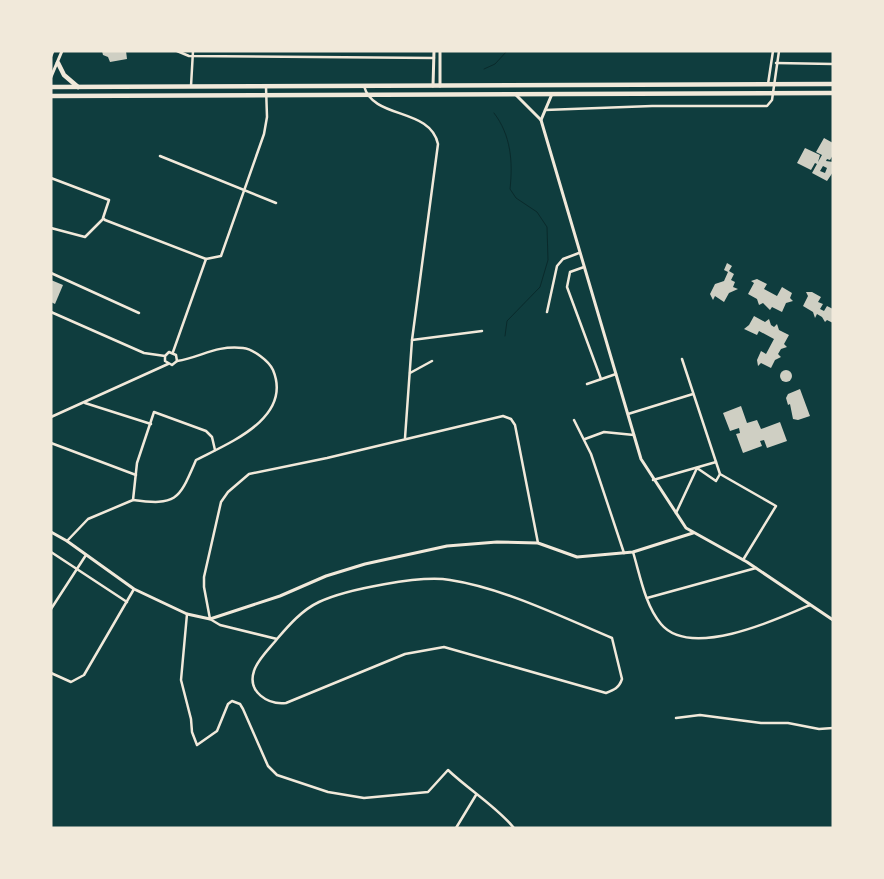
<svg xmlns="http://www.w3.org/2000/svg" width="884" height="879" font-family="Georgia,serif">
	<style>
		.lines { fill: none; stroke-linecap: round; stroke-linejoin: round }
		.stream { stroke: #0a2a2b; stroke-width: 1 }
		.building { fill: #cfcfc3; fill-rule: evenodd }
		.minor { stroke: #f1e9da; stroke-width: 2.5 }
		.tertiary { stroke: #f1e9da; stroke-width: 3 }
		.trunk { stroke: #f1e9da; stroke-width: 4.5 }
	</style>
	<rect width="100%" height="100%" fill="#0f3d3e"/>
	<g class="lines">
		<g class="stream">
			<polyline points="484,69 495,64 507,51"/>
			<path d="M494 113C511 135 513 162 510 189L516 198 537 212 547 227 548 260 540 287 507 321 505 336"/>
		</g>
	</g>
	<g class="building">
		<polygon points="102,51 126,51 127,59 110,62 108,57 103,55"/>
		<path d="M824 138 833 143V155L830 160 827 159 826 161 833 162V172L827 181 812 173 817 164 815 163 811 170 797 163 805 148 820 155 818 162 822 155 816 152ZM823 166 827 168 825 173 820 171Z"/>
		<polygon points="727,263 732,266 729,271 734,274 731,280 735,282 733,287 738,289 729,293 724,302 715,296 713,300 710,294 715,284 724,281 728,272 724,270"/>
		<polygon points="757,279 767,284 764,289 777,296 782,287 792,293 790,298 793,301 786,303 782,312 772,307 770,310 763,303 759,305 757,299 748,294 754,283 751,281"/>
		<polygon points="51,280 63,285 55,304 51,302"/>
		<polygon points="806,292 812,292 821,297 818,302 823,304 820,309 824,311 827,306 833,309 833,323 827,320 825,322 822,317 817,314 815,318 813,312 803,306 808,296"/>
		<polygon points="754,316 765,322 769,319 771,325 774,327 777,324 779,330 789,335 784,344 787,347 781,349 778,354 781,357 775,360 771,368 761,363 758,366 757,360 761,351 766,354 774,339 759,331 757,335 744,329 749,325"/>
		<circle cx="786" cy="376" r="6"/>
		<polygon points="800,389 810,416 798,420 793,419 790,404 788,405 786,398 788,394"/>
		<polygon points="741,406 747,423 757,420 761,429 780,422 787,441 767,448 764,440 760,441 762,446 743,453 736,434 740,433 739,428 730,431 723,413"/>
	</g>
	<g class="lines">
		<g class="minor">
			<polyline points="177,51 189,56 434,58"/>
			<polyline points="776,63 833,64"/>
			<polyline points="768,84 773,51"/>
			<polyline points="191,86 193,51"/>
			<path d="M364 86C373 120 430 107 438 144L412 340 405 438"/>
			<polyline points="545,110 652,106 767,106 772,100 779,51"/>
			<polyline points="160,156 276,203"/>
			<polyline points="51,178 109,200 103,218 105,220 206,259 221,256 264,134 267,117 266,87"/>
			<polyline points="51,228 85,237 103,219"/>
			<polyline points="584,267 570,272 567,287 601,379"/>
			<polyline points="51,273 139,313"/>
			<polyline points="51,312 144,353 165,356 169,352 176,355 177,361 172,365 165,361 165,356"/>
			<polyline points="547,312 557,266 563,259 579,253"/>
			<polyline points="412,340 482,331"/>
			<polyline points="173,352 206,259"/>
			<polyline points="682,359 716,462"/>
			<polyline points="410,373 432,361"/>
			<polyline points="587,384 616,374"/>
			<polyline points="85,403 151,424"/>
			<polyline points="628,414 693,394"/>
			<polyline points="51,417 168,364"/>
			<polyline points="574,420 591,454 624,553"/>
			<polyline points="585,439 604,432 634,435"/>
			<polyline points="51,443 136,475"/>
			<polyline points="653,480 716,462 720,474 776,506 743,560"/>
			<path d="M133 500C178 506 179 499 196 460 229 443 293 418 273 370 269 361 253 349 243 348 215 345 202 357 177 361"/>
			<polyline points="676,513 697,468 716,481 720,474"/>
			<polyline points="67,541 88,519 133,500 137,463 154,412 206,431 212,437 215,450"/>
			<polyline points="51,552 127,602"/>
			<path d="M633 552C640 575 645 605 661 624 690 659 776 620 810 605"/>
			<polyline points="647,598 756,568"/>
			<polyline points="51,609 86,555"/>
			<path d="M187 614 181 680 191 719 192 732 197 745 217 731 228 704 232 701 240 704 243 709 268 766 277 775 328 792 364 798 428 792 448 770C469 790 496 806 514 828"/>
			<path d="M277 639C289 625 302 610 319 602 347 589 421 575 450 580 503 588 562 617 612 638L622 679C619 688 614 690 606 693L444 647 405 654 286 703C268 705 247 692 254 671 257 660 270 648 277 639L220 625 210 619 204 587V577L221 502 228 492 249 474 327 458 503 416 511 419 515 425 538 543"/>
			<polyline points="51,673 71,682 84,675 134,589"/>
			<polyline points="676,718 700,715 761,723 788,723 819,729 833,728"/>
			<polyline points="456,828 476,795"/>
		</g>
		<g class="tertiary">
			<polyline points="51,56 53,51"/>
			<polyline points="51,77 62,51"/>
			<polyline points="433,86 434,51"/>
			<polyline points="440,86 440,51"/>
			<polyline points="515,94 541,120 641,459 686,528 747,562 833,620"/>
			<polyline points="541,120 552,94"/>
			<polyline points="51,532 67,541 134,589 187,614 210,619 280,596 326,576 365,564 447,546 497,542 538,543 577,557 633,552 693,533"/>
		</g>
		<g class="trunk">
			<polyline points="58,63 64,75 78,87"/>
			<polyline points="51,87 833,84"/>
			<polyline points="51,96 833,93"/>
		</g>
	</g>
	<rect width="884" height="879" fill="none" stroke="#f1e9da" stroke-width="105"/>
</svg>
